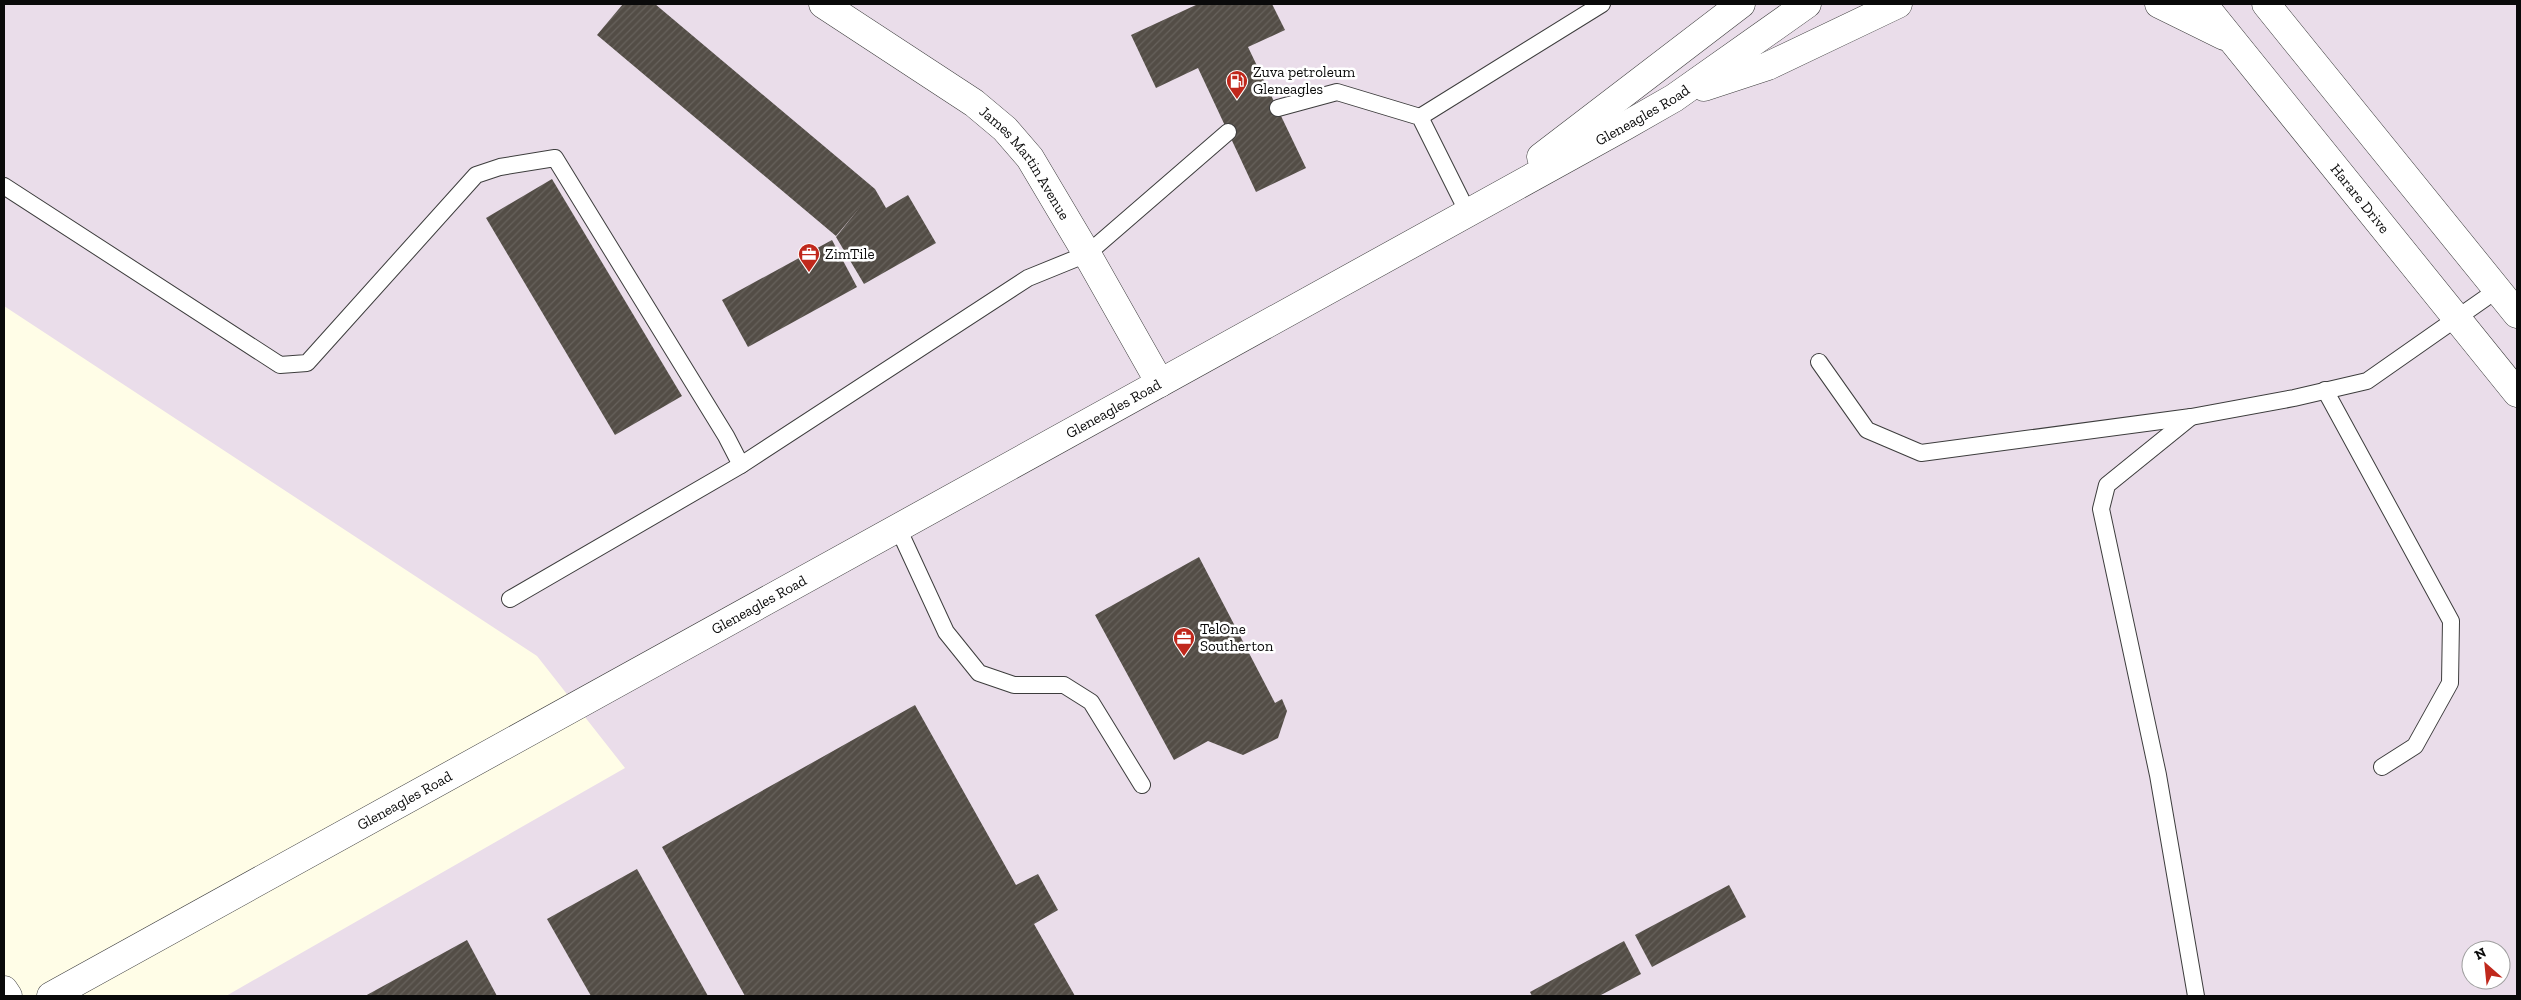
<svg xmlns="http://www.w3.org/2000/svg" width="2521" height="1000" font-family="'Zilla Slab',serif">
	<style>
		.industrial { fill: #eaddea; fill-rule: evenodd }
		.building { fill: url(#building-hatch) }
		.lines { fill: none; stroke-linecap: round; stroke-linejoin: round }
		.service-casing { stroke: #3d3d3d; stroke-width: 18 }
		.minor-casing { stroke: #3d3d3d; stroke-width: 29 }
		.tertiary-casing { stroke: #3d3d3d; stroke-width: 29 }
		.service { stroke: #fff; stroke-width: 16 }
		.minor { stroke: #fff; stroke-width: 28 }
		.tertiary { stroke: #fff; stroke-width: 28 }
		.labels { text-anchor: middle; stroke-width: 5; stroke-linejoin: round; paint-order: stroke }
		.poi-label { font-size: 15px; fill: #0a0a0a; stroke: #fff; text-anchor: start }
		.street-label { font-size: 15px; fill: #0a0a0a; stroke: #fff }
	</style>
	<defs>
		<pattern id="building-hatch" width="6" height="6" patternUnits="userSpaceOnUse" patternTransform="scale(1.25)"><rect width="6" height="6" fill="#534d46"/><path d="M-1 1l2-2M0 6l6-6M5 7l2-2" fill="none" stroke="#67625c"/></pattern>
	</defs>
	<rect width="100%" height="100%" fill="#fffde7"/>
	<path class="industrial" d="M4 4H2517V996H226L625 768 537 656 4 306ZM2471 950H2501V980H2471Z"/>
	<g class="building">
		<polygon points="623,4 655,4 875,189 886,208 908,195 936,243 864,284 836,237 861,206 836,236 597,35"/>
		<polygon points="1198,4 1272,4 1285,30 1248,47 1306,168 1256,192 1198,68 1156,88 1131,35"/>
		<polygon points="552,179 682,396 615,435 486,218"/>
		<polygon points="832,240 857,287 748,347 722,300"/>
		<polygon points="1199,557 1275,703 1282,699 1287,711 1278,738 1243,755 1208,741 1174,760 1095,615"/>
		<polygon points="915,705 1016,885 1038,874 1058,910 1034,924 1075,996 745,996 662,847"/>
		<polygon points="637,869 708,996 591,996 547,919"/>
		<polygon points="1729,885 1746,917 1652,967 1635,935"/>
		<polygon points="467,940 497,996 365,996"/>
		<polygon points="1624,941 1641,974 1599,996 1532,996 1530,992"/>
	</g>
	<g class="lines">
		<g class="service-casing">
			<g id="service">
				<polyline points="1278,108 1337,92 1420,117 1468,213"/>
				<polyline points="1420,117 1602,4"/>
				<polyline points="4,186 280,365 307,363 476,175 500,167 555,158 726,436 741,465"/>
				<polyline points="1819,362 1867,430 1921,453 2191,417 2294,398 2367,381 2497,290"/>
				<polyline points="2325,390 2451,621 2450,683 2415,746 2382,767"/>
				<polyline points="2191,417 2107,485 2101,509 2158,775 2196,996"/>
				<polyline points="898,528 946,632 979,673 1014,685 1064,685 1091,702 1142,785"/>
				<polyline points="510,599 741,465 1028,278 1087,254 1228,132"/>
			</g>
		</g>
		<g class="minor-casing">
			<g id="minor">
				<path id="s1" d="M823 4 974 103 1005 129 1030 158 1087 254 1160 383"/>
				<polyline points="4,990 8,996"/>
			</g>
		</g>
		<g class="tertiary-casing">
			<g id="tertiary">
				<polyline points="2159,4 2224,36"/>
				<path id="s2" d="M2203 4 2517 393"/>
				<polyline points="2266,4 2517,314"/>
				<polyline points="1704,87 1768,66 1898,4"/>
				<polyline points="1541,157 1741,4"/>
				<path id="s3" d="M51 996 1625 126 1674 98 1807 4"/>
			</g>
		</g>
		<use href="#service" class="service"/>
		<use href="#minor" class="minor"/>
		<use href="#tertiary" class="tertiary"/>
	</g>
	<defs>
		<g id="fuel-pin" transform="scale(1.125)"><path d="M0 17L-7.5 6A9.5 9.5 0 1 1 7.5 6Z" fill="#c0281c" stroke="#fff"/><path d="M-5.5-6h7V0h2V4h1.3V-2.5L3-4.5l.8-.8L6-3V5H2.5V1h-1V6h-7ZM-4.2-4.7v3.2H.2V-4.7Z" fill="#fff"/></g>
		<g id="office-pin" transform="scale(1.125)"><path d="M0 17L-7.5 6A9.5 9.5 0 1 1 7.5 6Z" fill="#c0281c" stroke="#fff"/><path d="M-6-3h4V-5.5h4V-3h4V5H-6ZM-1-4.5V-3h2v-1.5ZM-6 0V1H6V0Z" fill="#fff"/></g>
	</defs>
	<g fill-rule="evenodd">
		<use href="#fuel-pin" x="1237" y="81"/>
		<use href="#office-pin" x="809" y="254"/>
		<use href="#office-pin" x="1184" y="638"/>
	</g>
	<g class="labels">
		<g class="poi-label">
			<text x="1253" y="77">Zuva petroleum<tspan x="1253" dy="17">Gleneagles</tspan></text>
			<text x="825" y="259">ZimTile</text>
			<text x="1200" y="634">TelOne<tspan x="1200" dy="17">Southerton</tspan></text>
		</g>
		<g class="street-label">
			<text dy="5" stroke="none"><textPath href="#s3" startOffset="1819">Gleneagles Road</textPath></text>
			<text dy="5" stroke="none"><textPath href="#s1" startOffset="260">James Martin Avenue</textPath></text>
			<text dy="5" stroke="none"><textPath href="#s2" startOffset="250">Harare Drive</textPath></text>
			<text dy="5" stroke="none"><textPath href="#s3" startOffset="1214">Gleneagles Road</textPath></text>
			<text dy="5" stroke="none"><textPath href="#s3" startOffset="809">Gleneagles Road</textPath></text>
			<text dy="5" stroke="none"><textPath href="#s3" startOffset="404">Gleneagles Road</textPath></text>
		</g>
	</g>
	<rect width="2521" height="1000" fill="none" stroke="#0a0a0a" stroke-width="10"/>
	<g transform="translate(2486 965) rotate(333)"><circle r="24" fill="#ffffff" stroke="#9d9d9d"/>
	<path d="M0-4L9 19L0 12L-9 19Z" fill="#c0281c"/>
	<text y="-8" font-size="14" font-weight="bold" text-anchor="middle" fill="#0a0a0a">N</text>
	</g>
</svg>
